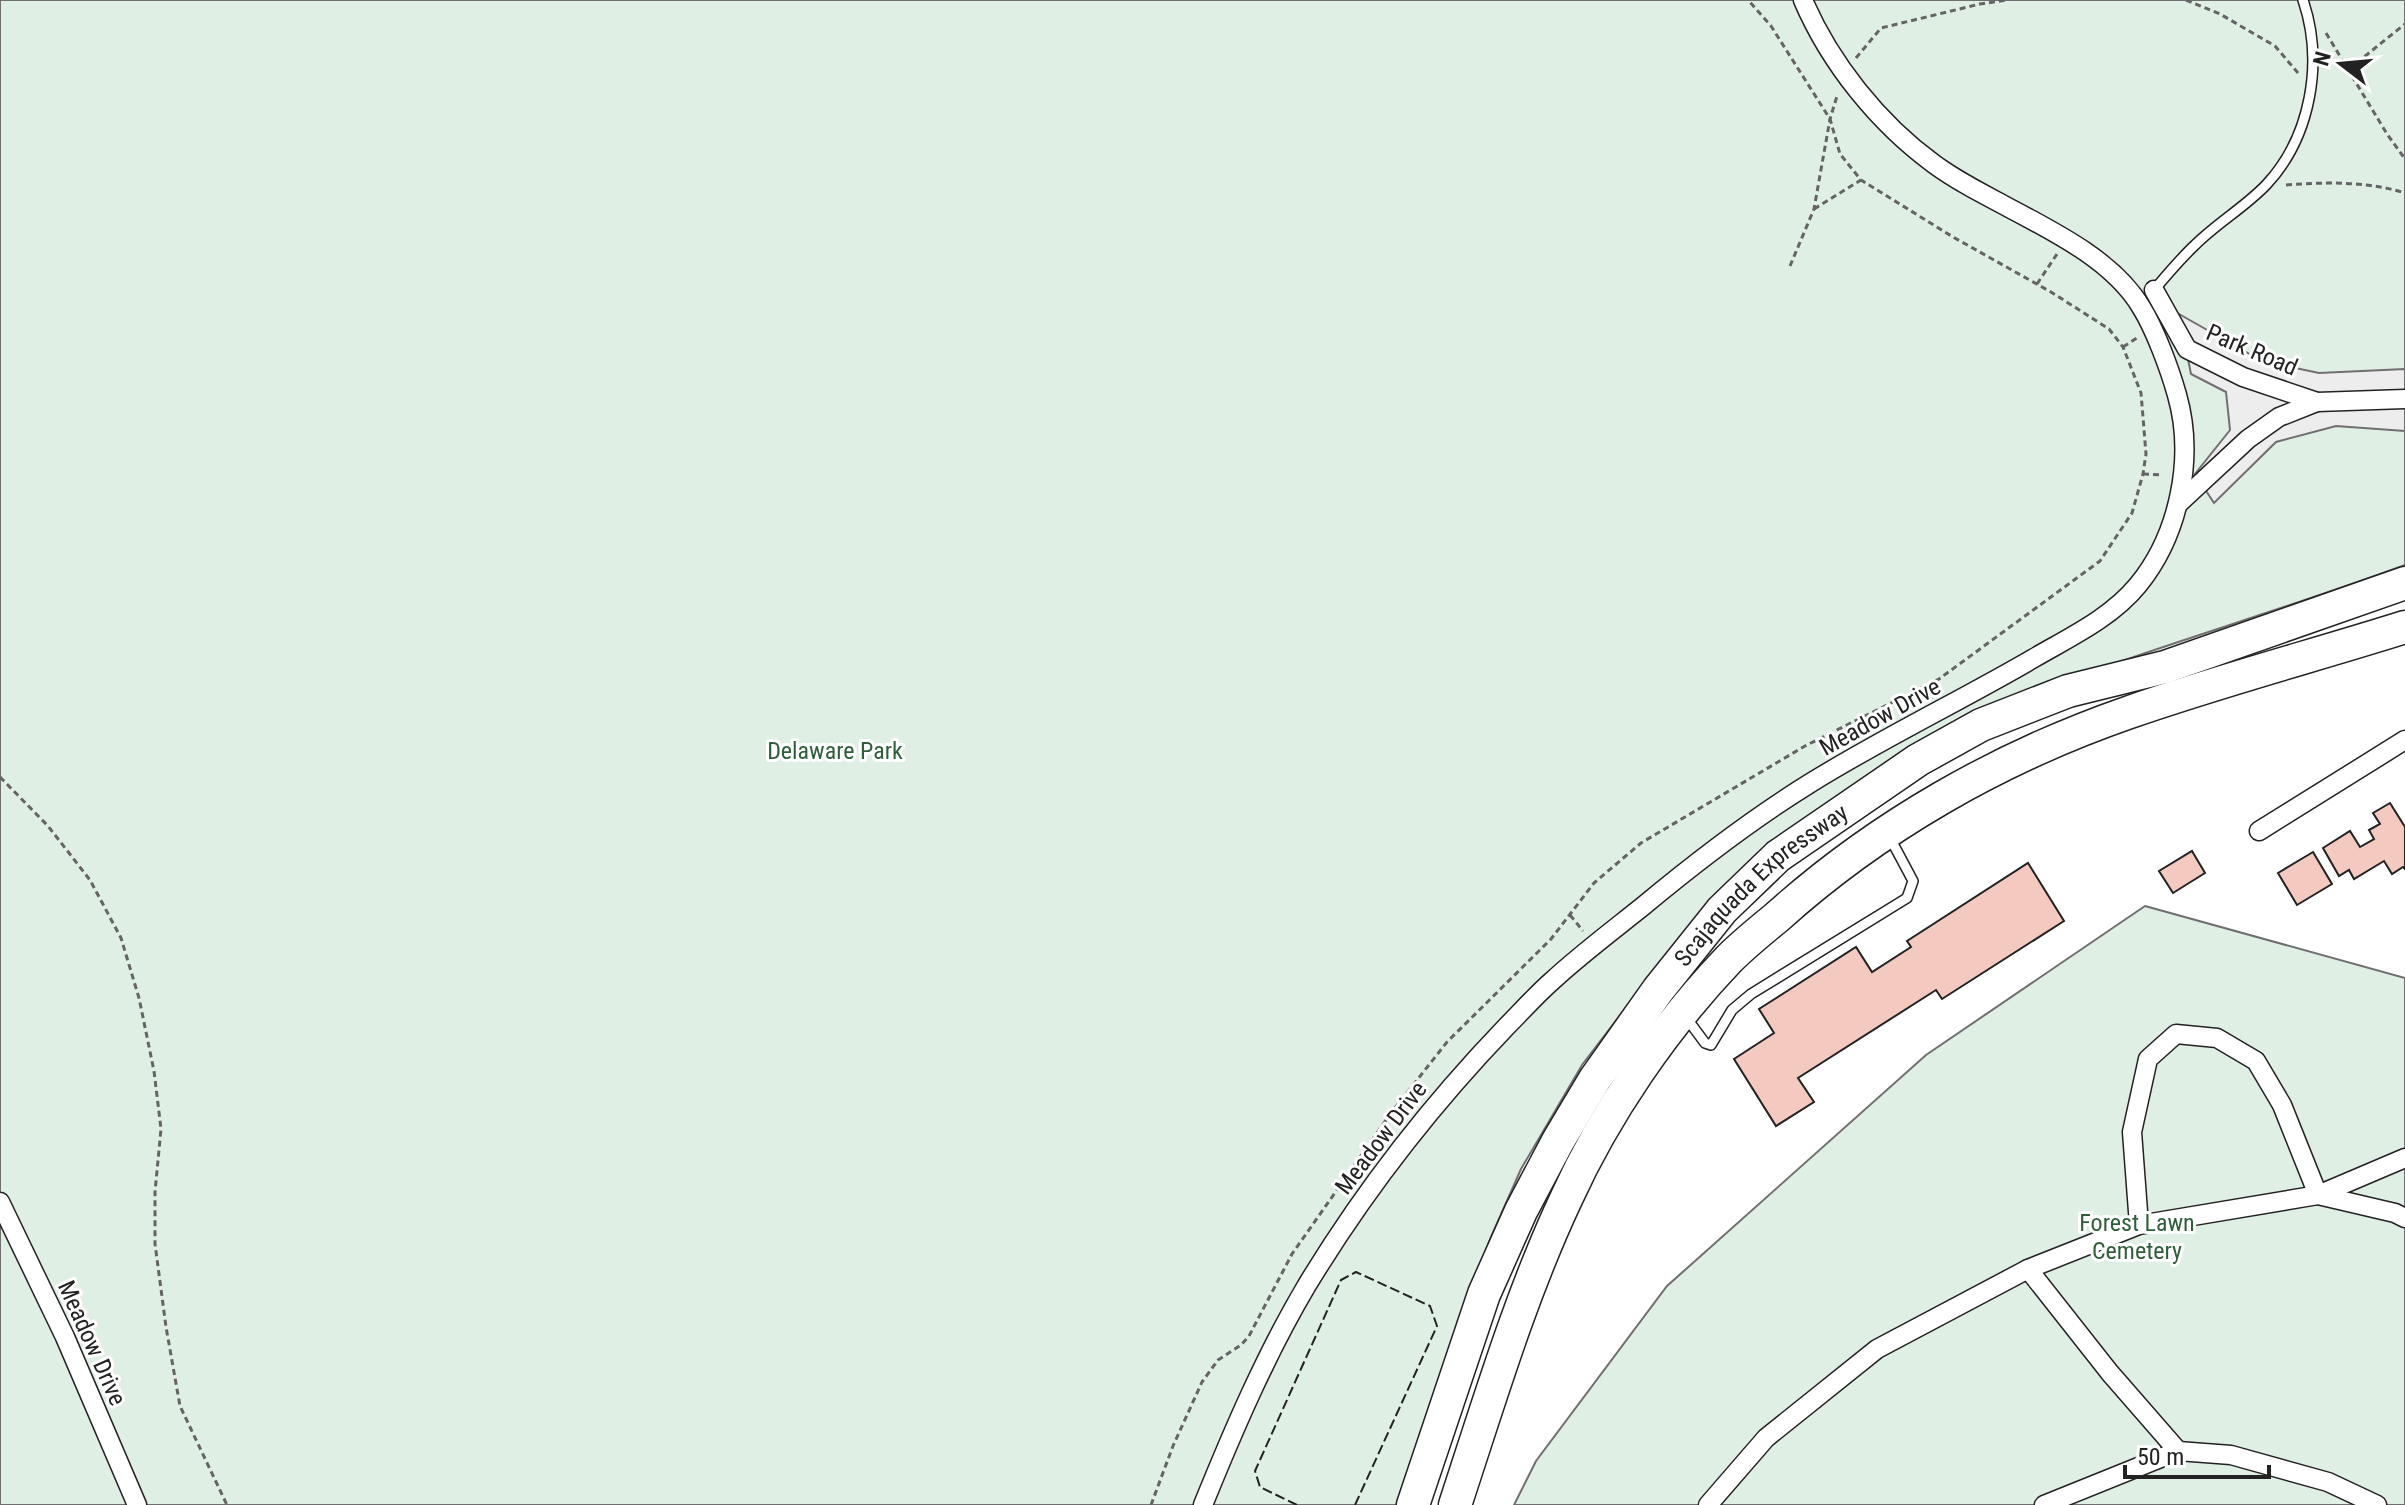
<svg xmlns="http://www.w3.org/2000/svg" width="2405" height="1505" font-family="'Roboto Condensed',sans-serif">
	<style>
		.green { fill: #e0efe3; stroke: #6f6f6f; stroke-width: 2 }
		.parking { fill: #ededed; stroke: #6f6f6f; stroke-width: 2 }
		.building { fill: #f3c9c0; stroke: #222; stroke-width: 2 }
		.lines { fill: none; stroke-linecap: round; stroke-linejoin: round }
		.lane-casing { stroke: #222; stroke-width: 12 }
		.street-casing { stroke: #222; stroke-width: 21 }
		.highway-casing { stroke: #222; stroke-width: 35 }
		.path { stroke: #646464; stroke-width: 3; stroke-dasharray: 6 4; stroke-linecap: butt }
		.lane { stroke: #fff; stroke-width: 9 }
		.street { stroke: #fff; stroke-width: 18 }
		.highway { stroke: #fff; stroke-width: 32 }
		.fence { stroke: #222; stroke-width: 2; stroke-dasharray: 10 4; stroke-linecap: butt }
		.labels { text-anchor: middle; stroke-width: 6; stroke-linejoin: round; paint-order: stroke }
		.street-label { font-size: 24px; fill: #222; stroke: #fff }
		.park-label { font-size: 24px; fill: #2f5e38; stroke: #fff }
	</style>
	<rect width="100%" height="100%" fill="#fff"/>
	<g class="green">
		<path d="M0 0H2405V565C2273 614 2137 651 2007 704L1660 963 1582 1065 1521 1169 1491 1237 1465 1303 1396 1505H0Z"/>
		<polygon points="2145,906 2405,978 2405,1505 1514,1505 1536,1461 1667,1286 1926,1055"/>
	</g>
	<polygon class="parking" points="2179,314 2262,361 2319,373 2405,369 2405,431 2336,426 2276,442 2214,503 2195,474 2230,430 2226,392 2191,374"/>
	<g class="building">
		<polygon points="2390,803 2405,827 2405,869 2403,867 2392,874 2384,861 2354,879 2349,870 2339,876 2323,848 2350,831 2360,847 2374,839 2369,830 2380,824 2373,813"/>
		<polygon points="2192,851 2205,873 2173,893 2159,871"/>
		<polygon points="2313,852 2332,884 2297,905 2278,873"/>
		<polygon points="2028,863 2064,921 1942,999 1936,990 1798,1078 1814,1102 1776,1126 1734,1059 1774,1033 1759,1009 1856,947 1872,972 1911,947 1907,941"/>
	</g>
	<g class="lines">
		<g class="lane-casing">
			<g id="lane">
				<path d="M2153 291C2167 275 2180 259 2195 245 2217 223 2245 207 2266 185 2311 137 2324 62 2303 0"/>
				<polyline points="1685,1016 1705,1043 1711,1045 1732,1010 1751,994 1907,898 1913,881 1889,836"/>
			</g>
		</g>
		<g class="street-casing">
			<g id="street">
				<polyline points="2154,290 2187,349 2243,377 2317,402 2405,399"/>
				<polyline points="2178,504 2248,439 2279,417 2317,402"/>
				<polyline points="2259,831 2405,740"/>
				<polyline points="0,1202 65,1337 137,1505"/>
				<polyline points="2139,1225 2132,1132 2148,1059 2176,1034 2217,1038 2256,1061 2282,1105 2318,1195 2405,1158"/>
				<polyline points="2028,1269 2110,1373 2178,1451"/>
				<path d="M1203 1505C1233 1431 1266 1354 1307 1285 1364 1191 1431 1105 1507 1026 1522 1011 1536 995 1552 981 1580 955 1612 931 1642 907 1696 862 1752 819 1812 782 1883 738 1962 700 2034 658 2070 637 2111 618 2138 585 2179 535 2195 458 2177 395 2170 370 2155 329 2141 307 2101 240 1995 209 1934 164 1878 123 1830 63 1803 0"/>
				<polyline points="1708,1505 1766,1438 1877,1349 2028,1269 2139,1225 2318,1195 2395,1213 2405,1218"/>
				<polyline points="2044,1505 2178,1451 2231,1455 2328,1482 2377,1505"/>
			</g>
		</g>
		<g class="highway-casing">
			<g id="highway">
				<path id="s1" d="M1413 1505 1484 1294 1521 1211 1558 1141 1595 1079 1658 990 1722 910 1778 856 1918 760 1981 725 2068 691 2165 667 2405 583"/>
				<path d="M1455 1505C1489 1402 1520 1297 1566 1199 1605 1113 1664 1027 1729 959 1744 944 1760 931 1776 918 1877 827 1998 758 2127 713 2218 681 2313 656 2405 627"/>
			</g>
		</g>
		<g class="path">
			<polyline points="2186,0 2220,14 2275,46 2298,73"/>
			<polyline points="2326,33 2387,134 2405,159"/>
			<polyline points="1856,58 1881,28 1980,4 2007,0"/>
			<polyline points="2349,69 2405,24"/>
			<path d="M2286 185C2326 182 2366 181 2405 193"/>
			<polyline points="1814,209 1861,180"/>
			<polyline points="1790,266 1814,209 1830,119 1837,96"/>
			<polyline points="2037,284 2057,254"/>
			<polyline points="2123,347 2137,338"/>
			<polyline points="2143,474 2163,475"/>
			<polyline points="0,777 48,826 90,880 121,938 139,998 154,1071 161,1129 155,1192 155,1244 166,1327 180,1406 227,1505"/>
			<polyline points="1570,915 1583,931"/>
			<polyline points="1151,1505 1173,1446 1202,1382 1218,1360 1241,1345 1249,1336 1292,1254 1391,1113 1447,1042 1551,939 1594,883 1641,843 1805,746 1939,679 2100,561 2132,513 2143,474 2146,454 2141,393 2123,347 2109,329 2051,292 1953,237 1861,180 1840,154 1830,119 1771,26 1748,0"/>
		</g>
		<use href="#lane" class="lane"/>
		<use href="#street" class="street"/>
		<use href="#highway" class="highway"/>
		<polyline class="fence" points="1297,1505 1260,1487 1255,1471 1341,1280 1356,1272 1430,1306 1437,1326 1355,1505"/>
	</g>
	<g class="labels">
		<g class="street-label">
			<text transform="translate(2252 350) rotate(23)" y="8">Park Road</text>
			<text transform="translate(1880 717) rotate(-29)" y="8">Meadow Drive</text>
			<text dy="8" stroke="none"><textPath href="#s1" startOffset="722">Scajaquada Expressway</textPath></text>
			<text transform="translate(1381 1138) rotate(-53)" y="8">Meadow Drive</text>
			<text transform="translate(92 1343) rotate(66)" y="8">Meadow Drive</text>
		</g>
		<g class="park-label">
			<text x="835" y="759">Delaware Park</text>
			<text x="2137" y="1231">Forest Lawn<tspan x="2137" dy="28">Cemetery</tspan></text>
		</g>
	</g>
	<g transform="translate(2341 64) rotate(286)" stroke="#ffffff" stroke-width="6" paint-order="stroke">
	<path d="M0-6L14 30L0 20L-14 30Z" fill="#222222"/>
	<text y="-12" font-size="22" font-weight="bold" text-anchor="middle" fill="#222222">N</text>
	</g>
	<path d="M2125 1465v12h144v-12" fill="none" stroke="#222222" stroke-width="4"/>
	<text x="2137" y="1465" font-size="24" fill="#222222" stroke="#ffffff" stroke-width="6" paint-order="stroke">50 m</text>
</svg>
